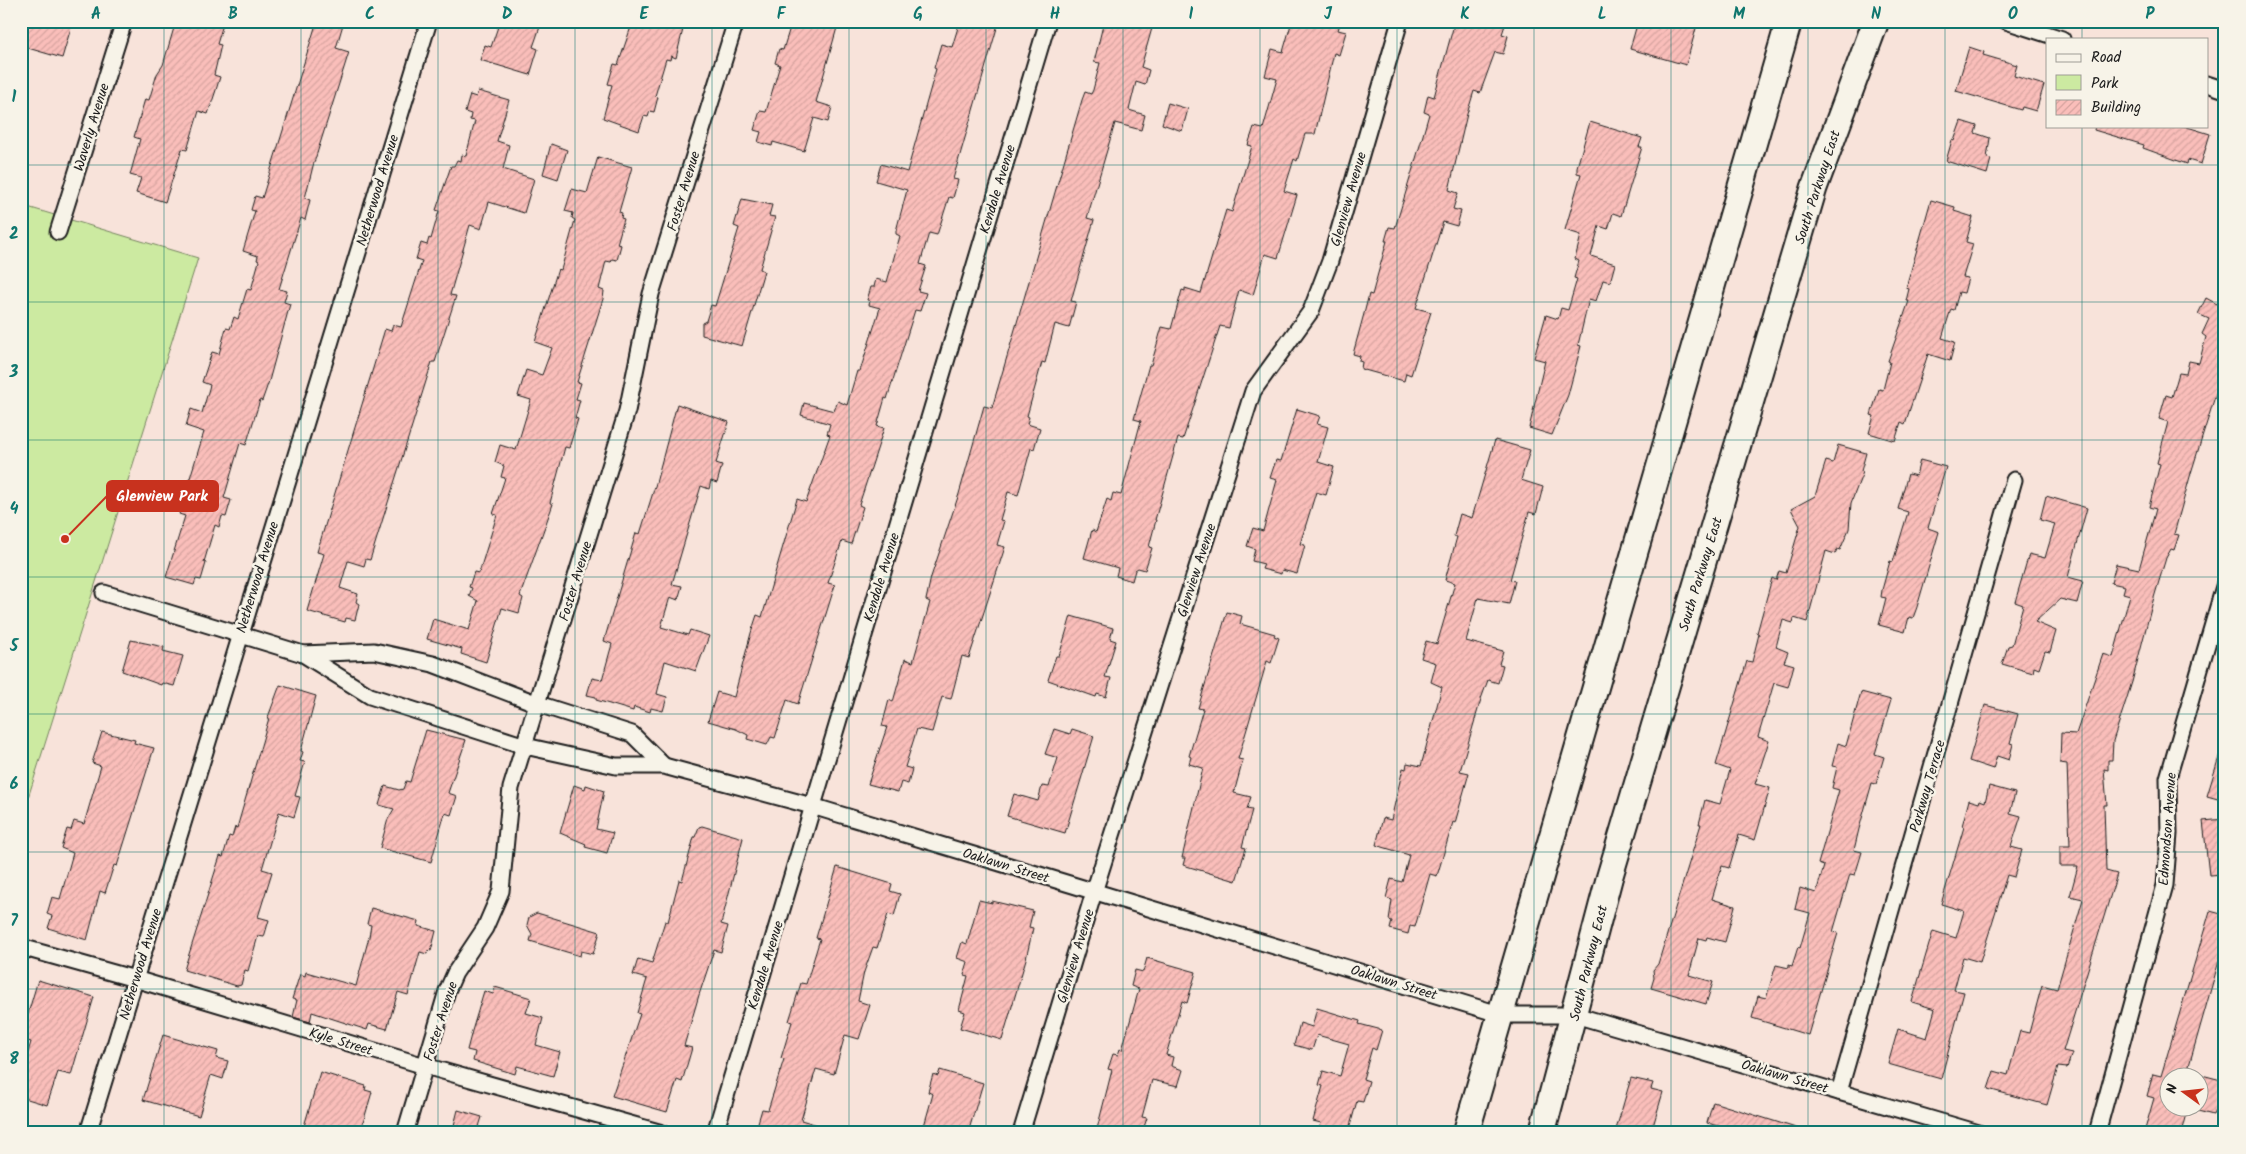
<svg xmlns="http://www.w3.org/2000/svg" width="2246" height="1154" font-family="Kalam,sans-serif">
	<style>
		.green { fill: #cceaa1; stroke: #74835e }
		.building { fill: url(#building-hatch); stroke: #1c1c1c }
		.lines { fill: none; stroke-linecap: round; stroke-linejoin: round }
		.minor-casing { stroke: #1c1c1c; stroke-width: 19 }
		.primary-casing { stroke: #1c1c1c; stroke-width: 29 }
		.minor { stroke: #f7f3e8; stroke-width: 15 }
		.primary { stroke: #f7f3e8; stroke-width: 25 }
		.grid { fill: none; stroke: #0f766e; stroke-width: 1; stroke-opacity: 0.55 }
		.labels { text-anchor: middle; stroke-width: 5; stroke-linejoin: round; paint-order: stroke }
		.street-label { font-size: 14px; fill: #1c1c1c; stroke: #f7f3e8 }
		.leader { fill: none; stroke: #c8321e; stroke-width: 2 }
		.callout-dot { fill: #c8321e; stroke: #f7f3e8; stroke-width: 2 }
		.callout { fill: #c8321e; stroke: #c8321e; stroke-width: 2 }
		.callout-label { font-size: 15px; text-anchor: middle; font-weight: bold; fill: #fff }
		.neatline { fill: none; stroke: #0f766e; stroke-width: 2 }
		.grid-label { font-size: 16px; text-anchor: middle; font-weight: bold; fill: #0f766e }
	</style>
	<defs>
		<pattern id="building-hatch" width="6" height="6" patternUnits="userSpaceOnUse" patternTransform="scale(1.25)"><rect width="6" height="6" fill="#fabeba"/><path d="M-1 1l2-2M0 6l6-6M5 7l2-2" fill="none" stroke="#d6a39f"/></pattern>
	</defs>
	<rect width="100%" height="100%" fill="#f8e3da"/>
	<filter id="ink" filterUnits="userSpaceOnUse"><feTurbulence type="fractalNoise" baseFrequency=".02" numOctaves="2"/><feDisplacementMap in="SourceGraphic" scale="10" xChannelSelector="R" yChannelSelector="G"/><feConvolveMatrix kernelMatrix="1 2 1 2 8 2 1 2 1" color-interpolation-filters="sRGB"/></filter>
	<g filter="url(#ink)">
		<polygon class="green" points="21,205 198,258 21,820"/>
		<g class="building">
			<polygon points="21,21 73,21 62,58 21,46"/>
			<polygon points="176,21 224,21 217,44 221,45 214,75 220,77 216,90 208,114 199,111 187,150 182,149 165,202 136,193 141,178 130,175 140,139 134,137 145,99 149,100 157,74 163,65"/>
			<polygon points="317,21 344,21 336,48 349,52 313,166 305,198 310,200 305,220 301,218 279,289 287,291 284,302 290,304 269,381 262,401 260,400 246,445 240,443 224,498 231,500 226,517 222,516 219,527 215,525 204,562 206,563 201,580 196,579 194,585 166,577 185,516 179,514 204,432 186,426 191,409 202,413 210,385 202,382 212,352 219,354 226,328 230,329 234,317 238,319 247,289 251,290 259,261 257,260 258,256 243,251 255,211 251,210 255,196 262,198"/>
			<polygon points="500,21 542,21 533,47 538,49 530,75 480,60 485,45 491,47"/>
			<polygon points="633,21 685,21 676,58 671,56 670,60 666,59 655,96 658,97 654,112 650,111 648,117 644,116 639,131 603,118 612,85 608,84 614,64 618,65"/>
			<polygon points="792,21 830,21 838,24 816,102 832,107 828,122 814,118 804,151 773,142 772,146 758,142 761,132 754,130 760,111 766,112 780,65 775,63 779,49 783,50"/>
			<polygon points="960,21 999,21 953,179 958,180 953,198 949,197 937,235 929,233 920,264 926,266 918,291 926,293 920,311 915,310 887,399 885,398 877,426 884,428 859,505 863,507 851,544 842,541 828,583 835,585 798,704 787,700 775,738 771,737 767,745 747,739 748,735 736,729 708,721 717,692 734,697 751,633 757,615 762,617 797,499 806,502 830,435 827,434 830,424 801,415 804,403 834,411 838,401 847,405 857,371 860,371 880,308 869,305 870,301 867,300 871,287 874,287 876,279 887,282 900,236 896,234 896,231 907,190 876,181 881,164 907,172 936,69 934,68 941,44 952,47"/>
			<polygon points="1104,21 1154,21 1141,67 1149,70 1145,85 1136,82 1129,110 1145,115 1141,130 1115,123 1087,218 1094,220 1071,301 1076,302 1069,328 1055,324 1045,363 1042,362 1027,416 1029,417 1027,424 1040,428 1034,449 1031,448 1018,495 1008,492 1000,520 1004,521 997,545 1005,547 969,658 962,656 951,699 942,697 932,732 917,729 905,767 912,769 908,784 901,782 898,792 868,784 887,727 882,726 889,700 893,702 905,659 913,662 930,602 926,600 931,577 959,494 984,406 992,408 1082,100 1085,92 1091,94 1093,90 1100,63 1094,62"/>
			<polygon points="1292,21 1329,21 1340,24 1338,30 1346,32 1339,55 1334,53 1315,134 1305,134 1297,161 1294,159 1284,191 1297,195 1278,258 1265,254 1253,295 1239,290 1229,328 1220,326 1183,439 1178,438 1155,520 1156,520 1149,547 1152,548 1145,570 1138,568 1135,570 1132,581 1116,576 1118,568 1084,558 1092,530 1096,532 1107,499 1111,501 1113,493 1121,495 1141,421 1134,419 1149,365 1151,365 1162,327 1171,329 1182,290 1185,291 1185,288 1201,293 1226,210 1232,212 1252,146 1248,145 1254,127 1263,129 1277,79 1265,76 1270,57 1272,49 1283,52"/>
			<polygon points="1455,21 1493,21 1505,25 1502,34 1508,36 1503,54 1495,52 1480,93 1474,91 1467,114 1449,190 1458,193 1453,209 1461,211 1457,226 1443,222 1416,308 1431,312 1411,375 1406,373 1404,381 1361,369 1362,362 1359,361 1360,356 1353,354 1365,310 1369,294 1372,295 1387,241 1385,241 1389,227 1395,228 1421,142 1429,114 1424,112 1428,95 1434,97"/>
			<polygon points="1638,21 1698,21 1686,65 1630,49"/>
			<polygon points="1969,47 1984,52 1983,55 2017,65 2014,76 2044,85 2036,111 2022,107 2021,110 1956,91"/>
			<polygon points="478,91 509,100 497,141 509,145 503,169 534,179 524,213 489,202 481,229 470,225 450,295 456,296 435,362 432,362 370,560 366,559 364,566 348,561 340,588 358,594 356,602 359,604 355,620 346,618 345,622 307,611 324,554 317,552 385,329 391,331 393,325 401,327 422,261 416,259 421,243 427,245 429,238 431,239 439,211 436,210 451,166 454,166 457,160 461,161 462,155 466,156 475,121 470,120 471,114 465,112 470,95 476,97"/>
			<polygon points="1168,103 1188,109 1182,131 1162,124"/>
			<polygon points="1961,121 1977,126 1975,133 1990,138 1987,158 1991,159 1987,174 1946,161 1952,140 1954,141"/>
			<polygon points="1590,122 1642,138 1639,147 1642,147 1621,216 1613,213 1608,229 1599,226 1591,256 1615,264 1610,282 1603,280 1596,301 1589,299 1578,345 1581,346 1568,395 1552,435 1529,428 1545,361 1534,358 1546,315 1558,319 1561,308 1568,310 1577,279 1574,278 1579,261 1575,259 1581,235 1565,230 1581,174 1577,173 1577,167"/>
			<polygon points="2095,126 2184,126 2210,134 2201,164 2188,160 2187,164 2143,148 2144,145 2094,130"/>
			<polygon points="551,144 567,150 558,179 543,174"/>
			<polygon points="598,157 632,167 619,212 622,213 621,218 624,219 617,244 621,245 617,260 612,259 611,262 606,261 599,289 604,291 603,299 577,382 581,383 576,399 580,400 575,418 578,419 569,448 565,447 550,503 553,504 520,596 523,598 519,613 502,608 486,662 461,654 462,649 427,639 433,619 469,630 478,601 469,596 472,588 469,587 474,572 479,573 497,515 493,514 505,478 501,477 504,466 495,462 500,445 516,450 531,400 518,396 526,370 542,375 552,348 535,342 558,269 561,270 575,220 572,218 573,213 565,211 572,189 587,193"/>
			<polygon points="742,199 772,205 769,216 775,217 760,269 764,271 742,346 702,335 702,323 706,321 711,305 715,306 739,228 734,226"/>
			<polygon points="1931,200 1955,207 1954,211 1973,217 1966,242 1973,244 1963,277 1968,278 1964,293 1959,292 1954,310 1951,309 1942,338 1955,342 1950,361 1928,354 1905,424 1901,422 1895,441 1869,433 1874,416 1871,415 1879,389 1883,390 1890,362 1888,361 1909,301 1906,301 1909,289 1906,288"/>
			<polygon points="2225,291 2225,376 2222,385 2219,384 2217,390 2191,473 2174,534 2179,535 2174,550 2171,549 2166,558 2153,601 2132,682 2113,741 2112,760 2108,760 2108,770 2104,769 2107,805 2104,805 2106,871 2117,874 2063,1051 2072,1053 2067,1068 2058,1067 2047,1105 1988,1089 1994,1071 2008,1075 2020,1031 2029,1033 2042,985 2057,989 2083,899 2070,896 2078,866 2060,866 2060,846 2070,846 2067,764 2060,763 2061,733 2076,734 2103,654 2113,657 2130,595 2123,593 2125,586 2111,583 2116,564 2139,569 2156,509 2149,507 2160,464 2157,463 2168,422 2159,419 2166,395 2172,397 2179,373 2186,374 2189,361 2199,363 2206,337 2202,334 2209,319 2198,314 2206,298 2217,304"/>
			<polygon points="677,404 729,422 716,463 722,465 717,483 711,481 709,489 701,486 672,584 682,586 678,600 670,597 661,627 688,635 690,630 709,636 696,671 665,661 657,694 667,697 663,711 651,708 650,712 634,707 633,711 596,700 596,697 587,695 592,678 602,680 612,644 604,641 636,533 640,534 656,483"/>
			<polygon points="1297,409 1320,416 1317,424 1328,427 1318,462 1334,467 1326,495 1316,492 1300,544 1305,545 1297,574 1282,570 1281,574 1262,569 1264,564 1252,561 1255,549 1247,546 1253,528 1263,531 1277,480 1270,478 1276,460 1281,461"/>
			<polygon points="1495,440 1530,450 1521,480 1543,487 1536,514 1529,512 1510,580 1515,581 1509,604 1478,598 1466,641 1503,651 1499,664 1503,665 1498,683 1488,680 1481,699 1460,771 1469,773 1455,823 1453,822 1437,876 1430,874 1415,927 1410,926 1408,934 1390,929 1392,921 1389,920 1392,900 1386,898 1391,879 1402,882 1409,855 1376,845 1383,818 1391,820 1403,768 1406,769 1407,763 1421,766 1442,687 1431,682 1436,663 1421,658 1426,641 1437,644 1455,583 1445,580 1457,537 1454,536 1460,514 1472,518"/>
			<polygon points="1838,445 1866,453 1861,471 1863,472 1851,503 1849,529 1840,550 1837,549 1835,554 1826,551 1807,622 1794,618 1793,623 1783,620 1776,647 1788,652 1784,662 1794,665 1788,687 1774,683 1758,737 1769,741 1755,784 1770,788 1755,840 1739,835 1729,868 1722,866 1712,899 1735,906 1725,942 1707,937 1706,940 1699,938 1689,975 1713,982 1706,1004 1651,988 1654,978 1653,970 1658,964 1701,824 1699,824 1705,800 1720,804 1730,770 1716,765 1747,661 1752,662 1759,634 1757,633 1772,578 1776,580 1779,571 1786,573 1800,526 1791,509 1815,496 1826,461 1833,463"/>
			<polygon points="1920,460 1946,467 1928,528 1939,532 1917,607 1913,618 1909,617 1905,632 1879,625 1886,598 1881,597 1882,590 1890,561 1893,562 1908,512 1898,509 1908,474 1916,476"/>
			<polygon points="2046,496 2087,508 2068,577 2083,581 2077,603 2060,599 2035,622 2056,631 2050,652 2045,651 2039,669 2034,667 2033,673 2002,664 2008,646 2012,645 2023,605 2015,602 2029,554 2045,558 2055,524 2040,520"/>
			<polygon points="1227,612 1242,616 1240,624 1275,634 1274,636 1279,638 1271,663 1267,661 1238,759 1243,760 1234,793 1251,797 1247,809 1252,810 1242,847 1246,848 1236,881 1183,865 1185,858 1182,858 1203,768 1189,764 1191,757 1189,756 1203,709 1198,708"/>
			<polygon points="1071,616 1113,628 1110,639 1116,641 1105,677 1111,678 1106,697 1097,694 1096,697 1048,680 1056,656 1059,656"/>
			<polygon points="131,640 164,647 163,651 183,656 174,686 162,683 161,685 122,671"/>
			<polygon points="280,685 316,696 301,751 303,752 300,761 305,762 295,796 300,797 294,817 279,812 262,869 272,872 258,917 269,920 264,937 258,936 248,971 245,970 241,985 237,986 184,970 220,856 223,857 229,836 232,837 235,827 237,828 269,718 268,717"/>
			<polygon points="1861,692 1891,700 1875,754 1884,757 1876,784 1872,783 1859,829 1854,850 1862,852 1855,875 1850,874 1833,932 1838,933 1808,1035 1752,1018 1758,996 1766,998 1776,965 1789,968 1789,965 1792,966 1798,947 1800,948 1810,913 1795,909 1800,888 1816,893 1824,866 1818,864 1839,790 1832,788 1837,767 1832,766 1838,743 1846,746"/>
			<polygon points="1985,705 2018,714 2010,743 2013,744 2009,760 1997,756 1993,769 1969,761"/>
			<polygon points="1054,729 1070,734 1072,729 1094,736 1065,833 1007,816 1014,794 1038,801 1042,786 1049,787 1058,758 1045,754"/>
			<polygon points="426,730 466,740 448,793 457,796 451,815 445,813 431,862 380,848 388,819 394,809 379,805 385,786 399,790 403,789 406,781 410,782"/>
			<polygon points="102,732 135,740 134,743 154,748 117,866 114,865 105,893 100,891 87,940 48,928 52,916 47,914 52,897 60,899 73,853 61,848 67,829 71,830 74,821 84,824 101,766 92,763"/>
			<polygon points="2222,747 2225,747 2225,801 2207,796"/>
			<polygon points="574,785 585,789 586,785 604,791 596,829 613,833 607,853 585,847 586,844 560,833"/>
			<polygon points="1989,786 2015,793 2010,813 2021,816 2011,847 2022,850 2014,877 2007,875 1980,962 1963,957 1954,990 1964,992 1941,1079 1888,1064 1898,1029 1927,1038 1935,1009 1912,1002 1933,931 1956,938 1964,911 1941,904 1964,827 1962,826 1969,800 1979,803 1980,800 1985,802"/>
			<polygon points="2225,819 2225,874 2209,875 2203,821"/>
			<polygon points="702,826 743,838 721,924 728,926 721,952 714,950 699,995 684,1046 692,1048 682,1082 677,1080 667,1112 612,1096 640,1014 637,1013 647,979 633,975 638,959 652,963 665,921 668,922 679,880 682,881 694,837 695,837 699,827"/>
			<polygon points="837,867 892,884 890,891 900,894 894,916 888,914 877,948 873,947 864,972 858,1001 870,1005 859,1039 845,1035 834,1074 816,1069 801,1120 831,1129 830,1133 755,1133 762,1109 768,1110 784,1059 781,1058 792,1022 789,1021 801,983 806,984 820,939 816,938"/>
			<polygon points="979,900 992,903 992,901 1033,911 1029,927 1033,928 1026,959 1002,1040 960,1028 965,1012 959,1010 968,976 964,975 968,962 957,958 962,942 967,944"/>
			<polygon points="371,908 419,921 418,926 436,931 431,951 428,950 427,954 420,952 408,995 398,992 387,1029 369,1024 367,1030 312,1012 310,1022 293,1017 297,1000 292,999 300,974 305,976 306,972 356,986 369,937 371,925 367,924"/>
			<polygon points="2210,911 2225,915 2225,940 2186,1076 2168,1076 2168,1106 2189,1106 2182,1133 2144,1133 2154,1098 2147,1096 2153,1074 2161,1076"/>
			<polygon points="537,913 600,932 593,954 581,951 580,956 530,941 532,934 527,925 529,917"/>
			<polygon points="1147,958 1196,972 1187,1003 1182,1001 1166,1055 1173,1057 1171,1066 1183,1070 1178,1086 1152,1080 1142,1117 1147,1118 1142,1133 1096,1133 1112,1070 1108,1069 1113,1054 1118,1055 1120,1049 1122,1050 1139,989 1131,986 1135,970 1143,972"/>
			<polygon points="38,980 94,997 71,1075 58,1072 47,1105 21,1097 21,1076 31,1042 21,1039 21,1037"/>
			<polygon points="495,987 531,998 526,1013 543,1018 536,1045 560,1052 553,1076 517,1066 515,1074 473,1061 475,1052 467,1050 472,1031 484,991 493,994"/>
			<polygon points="1317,1008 1360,1021 1359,1024 1382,1030 1376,1050 1372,1048 1363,1079 1369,1081 1363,1102 1357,1101 1348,1133 1318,1133 1321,1123 1313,1121 1323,1086 1319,1085 1323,1071 1340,1076 1349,1044 1317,1035 1312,1050 1294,1045 1300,1023 1312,1027"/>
			<polygon points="163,1035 218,1051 216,1058 228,1061 223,1079 211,1075 199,1116 143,1100"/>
			<polygon points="940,1070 983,1083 968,1133 922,1133 933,1094 928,1092 933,1074 938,1076"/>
			<polygon points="320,1072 366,1086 365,1090 372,1092 360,1133 302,1133"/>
			<polygon points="2198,1074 2225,1081 2225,1113 2215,1110 2213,1115 2198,1111"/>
			<polygon points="1631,1078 1653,1083 1651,1089 1663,1092 1651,1133 1615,1133"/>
			<polygon points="1713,1102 1799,1129 1798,1133 1720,1133 1722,1127 1707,1123"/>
			<polygon points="458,1110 482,1117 477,1133 452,1133"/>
		</g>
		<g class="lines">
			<g class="minor-casing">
				<g id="minor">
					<polyline points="2006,21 2062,39"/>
					<polyline points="2207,84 2225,90"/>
					<polyline points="58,232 124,21"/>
					<polyline points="104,593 303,654 370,696 525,746 616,766 664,766 812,806 1502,1015 1575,1015 1979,1133"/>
					<polyline points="303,654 374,651 433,664 538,704 632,734 664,766"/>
					<polyline points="21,947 135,979 425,1066 662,1133"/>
					<polyline points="1839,1092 2014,480"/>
					<polyline points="88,1133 429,21"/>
					<polyline points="405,1133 447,991 455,973 485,928 501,891 511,788 627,411 651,294 736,21"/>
					<polyline points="715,1133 1048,21"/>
					<polyline points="1021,1133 1094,892 1253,391 1311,311 1330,261 1400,21"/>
					<polyline points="2097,1133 2165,885 2169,834 2168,778 2225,583"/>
				</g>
			</g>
			<g class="primary-casing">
				<g id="primary">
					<polyline points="1466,1133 1789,21"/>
					<polyline points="1542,1133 1609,879 1814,188 1876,21"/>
				</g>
			</g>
			<use href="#minor" class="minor"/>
			<use href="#primary" class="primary"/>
		</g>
	</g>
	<path class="grid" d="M164 21V1133M301 21V1133M438 21V1133M575 21V1133M712 21V1133M849 21V1133M986 21V1133M1123 21V1133M1260 21V1133M1397 21V1133M1534 21V1133M1671 21V1133M1808 21V1133M1945 21V1133M2082 21V39M2082 126V1133M21 165H2225M21 302H2225M21 440H2225M21 577H2225M21 714H2225M21 852H2225M21 989H2225"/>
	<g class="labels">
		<g class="street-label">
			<text transform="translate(91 127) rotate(-73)" y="5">Waverly Avenue</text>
			<text transform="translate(1817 187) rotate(-72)" y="5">South Parkway East</text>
			<text transform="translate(997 189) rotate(-73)" y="5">Kendale Avenue</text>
			<text transform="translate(377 190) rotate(-73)" y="5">Netherwood Avenue</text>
			<text transform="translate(683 191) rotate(-73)" y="5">Foster Avenue</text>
			<text transform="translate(1348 199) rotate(-74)" y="5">Glenview Avenue</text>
			<text transform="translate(1196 570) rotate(-72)" y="5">Glenview Avenue</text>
			<text transform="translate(1700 574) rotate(-73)" y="5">South Parkway East</text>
			<text transform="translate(257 577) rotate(-73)" y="5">Netherwood Avenue</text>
			<text transform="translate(881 577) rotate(-73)" y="5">Kendale Avenue</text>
			<text transform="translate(575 581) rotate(-73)" y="5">Foster Avenue</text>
			<text transform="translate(1927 786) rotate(-74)" y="5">Parkway Terrace</text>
			<text transform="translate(2167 829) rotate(-86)" y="5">Edmondson Avenue</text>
			<text transform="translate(1006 865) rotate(17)" y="5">Oaklawn Street</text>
			<text transform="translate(1075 956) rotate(-73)" y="5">Glenview Avenue</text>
			<text transform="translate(1588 963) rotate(-76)" y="5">South Parkway East</text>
			<text transform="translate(140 964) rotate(-73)" y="5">Netherwood Avenue</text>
			<text transform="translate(765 965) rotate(-73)" y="5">Kendale Avenue</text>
			<text transform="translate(1394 982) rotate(17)" y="5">Oaklawn Street</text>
			<text transform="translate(440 1021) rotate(-72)" y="5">Foster Avenue</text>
			<text transform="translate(341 1041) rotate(17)" y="5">Kyle Street</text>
			<text transform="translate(1785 1076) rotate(16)" y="5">Oaklawn Street</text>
		</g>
	</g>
	<path class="leader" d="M65 539L107 496"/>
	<circle class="callout-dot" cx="65" cy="539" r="5"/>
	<rect class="callout" x="107" y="481" width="111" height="30" rx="5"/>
	<g class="callout-label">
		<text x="162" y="501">Glenview Park</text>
	</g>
	<rect width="2246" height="1154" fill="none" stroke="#f7f3e8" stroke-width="55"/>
	<rect x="2046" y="38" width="162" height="90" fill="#f7f3e8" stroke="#9f9d96"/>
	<rect x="2056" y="54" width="25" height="8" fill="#f7f3e8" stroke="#9f9d96"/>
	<text x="2091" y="62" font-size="15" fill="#1c1c1c">Road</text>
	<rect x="2056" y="75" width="25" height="15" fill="#cceaa1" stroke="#9f9d96"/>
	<text x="2091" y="88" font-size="15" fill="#1c1c1c">Park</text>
	<rect x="2056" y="100" width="25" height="15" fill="url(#building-hatch)" stroke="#9f9d96"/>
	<text x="2091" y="112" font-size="15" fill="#1c1c1c">Building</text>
	<g transform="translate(2184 1092) rotate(285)"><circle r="24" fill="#f7f3e8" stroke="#9f9d96"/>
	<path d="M0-4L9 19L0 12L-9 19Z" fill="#c8321e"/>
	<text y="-8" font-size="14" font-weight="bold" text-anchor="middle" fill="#1c1c1c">N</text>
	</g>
	<rect x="28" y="28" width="2190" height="1098" class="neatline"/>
	<g class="grid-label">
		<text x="96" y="19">A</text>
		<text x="233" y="19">B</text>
		<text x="370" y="19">C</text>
		<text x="507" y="19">D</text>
		<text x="644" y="19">E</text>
		<text x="781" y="19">F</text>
		<text x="918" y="19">G</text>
		<text x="1055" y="19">H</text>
		<text x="1191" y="19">I</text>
		<text x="1328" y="19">J</text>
		<text x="1465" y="19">K</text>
		<text x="1602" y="19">L</text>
		<text x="1739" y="19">M</text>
		<text x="1876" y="19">N</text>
		<text x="2013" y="19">O</text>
		<text x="2150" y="19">P</text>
		<text x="14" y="102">1</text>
		<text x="14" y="239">2</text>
		<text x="14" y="377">3</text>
		<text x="14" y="514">4</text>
		<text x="14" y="651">5</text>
		<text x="14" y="789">6</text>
		<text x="14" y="926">7</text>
		<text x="14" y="1064">8</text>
	</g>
</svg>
